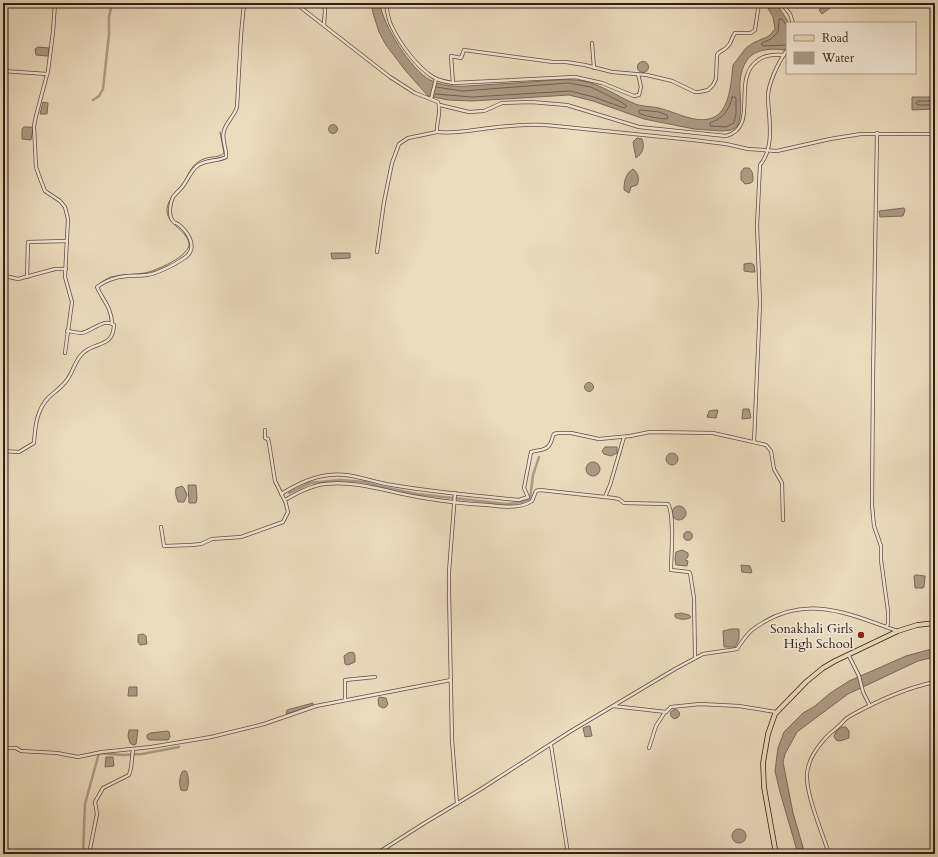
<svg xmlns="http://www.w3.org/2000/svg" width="938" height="857" font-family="Cardo,serif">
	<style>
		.water { fill: #ac9c85; stroke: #7b6a59 }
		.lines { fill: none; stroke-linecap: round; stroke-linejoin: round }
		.shore { stroke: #6e5e4e; stroke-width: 1 }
		.stream { stroke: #7b6a59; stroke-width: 1 }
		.canal { stroke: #ac9c85; stroke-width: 2.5 }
		.street-casing { stroke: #604e41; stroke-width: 4 }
		.primary-casing { stroke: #311f17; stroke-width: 5.5 }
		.street { stroke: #f2e8d5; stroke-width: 2.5 }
		.primary { stroke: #ebdcbe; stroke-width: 4 }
		.poi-dot { fill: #8f2418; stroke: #f2e8d5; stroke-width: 1.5 }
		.labels { text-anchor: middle; stroke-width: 3.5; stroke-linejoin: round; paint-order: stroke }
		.poi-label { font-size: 13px; fill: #311f17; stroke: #f2e8d5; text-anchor: end }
	</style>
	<rect width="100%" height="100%" fill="#ebdcbe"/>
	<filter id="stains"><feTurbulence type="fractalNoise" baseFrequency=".005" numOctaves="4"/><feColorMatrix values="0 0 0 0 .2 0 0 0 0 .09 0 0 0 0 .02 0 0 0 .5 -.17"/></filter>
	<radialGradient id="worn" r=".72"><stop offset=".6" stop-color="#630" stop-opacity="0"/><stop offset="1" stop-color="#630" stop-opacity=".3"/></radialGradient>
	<g class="water">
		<path d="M371 3H380C382 24 411 70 430 80 449 89 464 86 483 85 498 84 514 83 529 82 547 81 565 78 583 81 600 84 617 96 633 103 641 107 650 106 659 108 675 112 696 124 712 118 730 112 731 82 733 65L746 48 753 43 769 36 775 29 773 17 765 3H776L789 23H787V47L784 50C772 48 754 49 747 60 732 83 747 105 737 127L731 130 722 131 694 129 644 119 593 101 569 95 472 101 448 100 428 96 405 70 386 45 379 32 373 13Z"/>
		<polygon points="796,3 812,3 812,6 797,8"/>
		<polygon points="824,3 835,3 834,5 822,14 819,10 823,6"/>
		<polygon points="38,47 49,48 48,56 36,55 35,49"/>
		<circle cx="643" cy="67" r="5.5"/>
		<polygon points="912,97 935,97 935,109 912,110"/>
		<polygon points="43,102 48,103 47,114 40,114"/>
		<circle cx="333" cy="129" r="4.5"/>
		<polygon points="24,127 31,127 33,129 31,140 22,139 22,129"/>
		<path d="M637 138 642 139C645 147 643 153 636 158L633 142Z"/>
		<path d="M744 168H749C753 171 753 176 753 181L751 183 745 184 741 180V172Z"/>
		<path d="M633 169C638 173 640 179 637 185L631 187 629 193 624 190C624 182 625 174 633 169Z"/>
		<polygon points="904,208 905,210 903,216 880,217 879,211"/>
		<polygon points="331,253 350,253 350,258 332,259"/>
		<polygon points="751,263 754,265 755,272 751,272 744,271 744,264"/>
		<circle cx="589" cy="387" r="4.5"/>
		<polygon points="743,409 749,409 751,418 742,419"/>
		<polygon points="715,410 718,410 716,418 707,417 709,411"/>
		<polygon points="605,447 617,447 617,453 611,456 604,454 602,451"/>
		<circle cx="672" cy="459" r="6"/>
		<circle cx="593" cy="469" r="7"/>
		<polygon points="188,485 196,485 197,498 196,503 189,503"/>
		<path d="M182 486 184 488 187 495 184 502H178C176 497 175 493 176 488Z"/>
		<circle cx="679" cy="513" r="7"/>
		<circle cx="688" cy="536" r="4.5"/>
		<polygon points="682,550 688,553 688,557 685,560 688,561 687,566 676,565 675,559 676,552"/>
		<polygon points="741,565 750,566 752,572 751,573 742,572"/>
		<polygon points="916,575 925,576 924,587 923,588 915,588 914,576"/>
		<path d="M675 614 681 613 689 615 691 617C688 620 679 620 675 617Z"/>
		<polygon points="731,629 739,629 739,639 735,647 724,647 723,631"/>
		<polygon points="143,634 146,636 147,644 140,645 138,642 138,635"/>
		<polygon points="935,648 935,657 918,661 848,694 797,732 785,754 783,762 793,813 805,854 798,854 780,792 775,771 778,748 784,732 803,713 815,706 829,694 849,681 906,656"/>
		<polygon points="353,652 355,655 355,662 348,665 345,664 344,656 348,653"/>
		<polygon points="129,687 137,687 137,696 128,696"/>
		<polygon points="379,697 386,698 388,704 386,707 383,708 379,706 378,700"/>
		<polygon points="313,703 313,706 286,714 287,710"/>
		<circle cx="675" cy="714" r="4.5"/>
		<polygon points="588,726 590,726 592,736 585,737 583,728"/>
		<polygon points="842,727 846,727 849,731 849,738 840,741 836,740 834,736 837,730"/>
		<polygon points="129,730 138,730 136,744 133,745 130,743 128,736"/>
		<polygon points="168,731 169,732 170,737 168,740 149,740 147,738 147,735 150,733"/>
		<polygon points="106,757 113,757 114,766 105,767"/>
		<path d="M183 771H186C189 776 189 784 187 790L184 791 181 790C179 785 179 775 183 771Z"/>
		<circle cx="739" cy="836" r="7"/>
	</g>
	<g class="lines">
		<g class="shore">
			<polyline points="787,26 782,19 779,19 778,32 771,39 762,43 761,44 763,46 787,45"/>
			<polyline points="435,94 472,97 570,91 594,97 624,108 627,106 621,102 591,87 568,83 462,91 436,87"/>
			<path d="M732 97H735L736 98V114L734 123 726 127 710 126V123C723 118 729 111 732 97Z"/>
			<polyline points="935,101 918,101 916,103 918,105 935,105"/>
			<path d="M641 110 659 112 667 115 668 118 666 119C657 118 647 117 639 113V111Z"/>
		</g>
		<g class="stream">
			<path d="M172 222C158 207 176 193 184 182 188 175 191 167 198 162 207 155 218 159 224 153L220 132"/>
			<path d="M98 285C102 282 106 279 111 277 123 274 134 275 145 273 155 271 191 256 189 243 187 235 180 230 174 224"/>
		</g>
		<g class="canal">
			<polyline points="93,100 99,96 103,89 109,34 109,17 112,3"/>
			<path d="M289 493 310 483 340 480 365 482 378 486 417 494 506 504C514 503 524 503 530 499L533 475 539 457"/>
			<polyline points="83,854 85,804 99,753 123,755 142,754 179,747"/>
		</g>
		<g class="street-casing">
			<g id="street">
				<polyline points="55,3 53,32 48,71 36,116 34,126 36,167 41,181 45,191 60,201 65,207 68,219 65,277 72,302 65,353"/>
				<path d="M295 3 390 77 415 93 438 102C442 111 436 122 437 132 455 134 472 130 490 128 508 126 527 124 545 125L693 140 726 144 748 149 777 151 830 139 861 134H935"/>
				<polyline points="323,3 325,10 324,25"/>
				<path d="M386 3C387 11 388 20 392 27 400 44 417 67 433 77 439 81 446 82 453 83L575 77 602 83 634 96 639 95 641 87 638 74"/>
				<polyline points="781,3 790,14 793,23"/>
				<polyline points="592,43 594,68"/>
				<polyline points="3,71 47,74"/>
				<path d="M453 83 451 56 461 58 464 50 553 62H566L585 65 612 72 647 75 672 81 695 92H699L708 90 713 85 716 79 717 55C720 50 724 51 727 47 732 43 731 38 735 33H751L755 30 759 3"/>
				<polyline points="431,99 436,79"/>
				<path d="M440 105 469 112 484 111 502 103 531 102 567 105 639 127 726 136C760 127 731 80 757 61 764 55 774 54 784 55"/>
				<polyline points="877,133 873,376 872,505 874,526 881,546 881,560 888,611 888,624 886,627"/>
				<polyline points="377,252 384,202 392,163 399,144 408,138 437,132"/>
				<polyline points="3,277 5,276 18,279 55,269 66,269"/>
				<polyline points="27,277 28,242 67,241"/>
				<path d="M112 323C111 306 103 301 97 287 115 274 126 277 147 275 156 274 166 268 175 264 179 261 184 259 188 255 197 245 187 231 178 224 175 222 175 224 173 221 168 215 170 203 173 197 176 193 180 190 183 186 188 179 191 171 197 166 206 159 217 162 226 157 227 148 221 140 224 131 226 122 234 117 237 107L241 35 244 3"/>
				<polyline points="933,426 935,427"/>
				<polyline points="265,430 265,438 268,439 269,443 275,481 285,501"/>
				<path d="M754 442 760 303 757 226 760 165C775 147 769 120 768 99 767 85 779 61 787 50"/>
				<path d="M3 451 19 452 34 443C35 426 37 409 49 397 56 391 62 387 67 380 73 372 75 360 83 353 96 341 113 348 114 325 105 317 91 332 81 333 76 333 71 331 67 331"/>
				<polyline points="455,493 449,572 449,591 452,740 457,804"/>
				<path d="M281 494C296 485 311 477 329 475 350 472 371 482 392 485 434 492 476 496 519 500L528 497 524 488 531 452C537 450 547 451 550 444 552 441 552 437 554 434L558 433H571L599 439 630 436 650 432 713 433 766 445 771 451 774 469 782 483 783 520"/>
				<polyline points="605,497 610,485 624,437"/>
				<path d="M161 527 164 546 192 545 201 544 212 539 241 537 283 522 288 512 285 500C297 493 312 485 325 484 356 480 388 492 418 497 441 501 465 504 488 505 501 507 521 509 532 501L536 491 540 490 614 498 619 499 624 503 668 504C675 515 671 556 671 570L689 572 690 573 694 598 695 658"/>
				<polyline points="848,654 859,676 863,692 870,706"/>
				<polyline points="345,700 345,680 375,677"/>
				<polyline points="613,706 666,712 671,707 700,704 739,706 776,712"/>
				<polyline points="551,745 568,854"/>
				<polyline points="3,748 16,748 21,751 57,753 78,757 102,752 151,747 211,737 264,724 316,706 451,680"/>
				<polyline points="649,748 656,726 665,712"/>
				<polyline points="89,854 97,814 95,802 103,788 129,775 131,768 133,749"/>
				<path d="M376 854 423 824 481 789 571 731 675 669 703 654 737 649C741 643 746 635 752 630 802 592 845 612 897 631"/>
				<path d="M829 854C823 834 802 787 808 768 810 758 816 749 823 741 828 734 835 730 841 724 844 721 846 718 850 716 877 701 905 688 935 682"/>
			</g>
		</g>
		<g class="primary-casing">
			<polyline id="primary" points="776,854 764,787 763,763 768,734 775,714 806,682 823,668 835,661 898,631 917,625 935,623"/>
		</g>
		<use href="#street" class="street"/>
		<use href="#primary" class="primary"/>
	</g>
	<circle class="poi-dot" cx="861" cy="635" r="4"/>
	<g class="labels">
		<g class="poi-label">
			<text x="853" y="633">Sonakhali Girls<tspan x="853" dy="15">High School</tspan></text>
		</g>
	</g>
	<rect width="938" height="857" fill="none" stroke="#ebdcbe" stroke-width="16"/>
	<rect x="4" y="4" width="930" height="849" fill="none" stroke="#311f17" stroke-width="2"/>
	<rect x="8" y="8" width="922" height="841" fill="none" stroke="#311f17"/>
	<rect x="786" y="22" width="130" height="52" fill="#f2e8d5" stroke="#a59889"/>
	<rect x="794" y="35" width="20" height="6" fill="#ebdcbe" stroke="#a59889"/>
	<text x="822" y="42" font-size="12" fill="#311f17">Road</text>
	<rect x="794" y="52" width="20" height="12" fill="#ac9c85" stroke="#a59889"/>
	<text x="822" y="62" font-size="12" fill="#311f17">Water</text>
	<rect width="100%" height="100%" filter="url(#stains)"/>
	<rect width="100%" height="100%" fill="url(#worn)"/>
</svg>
